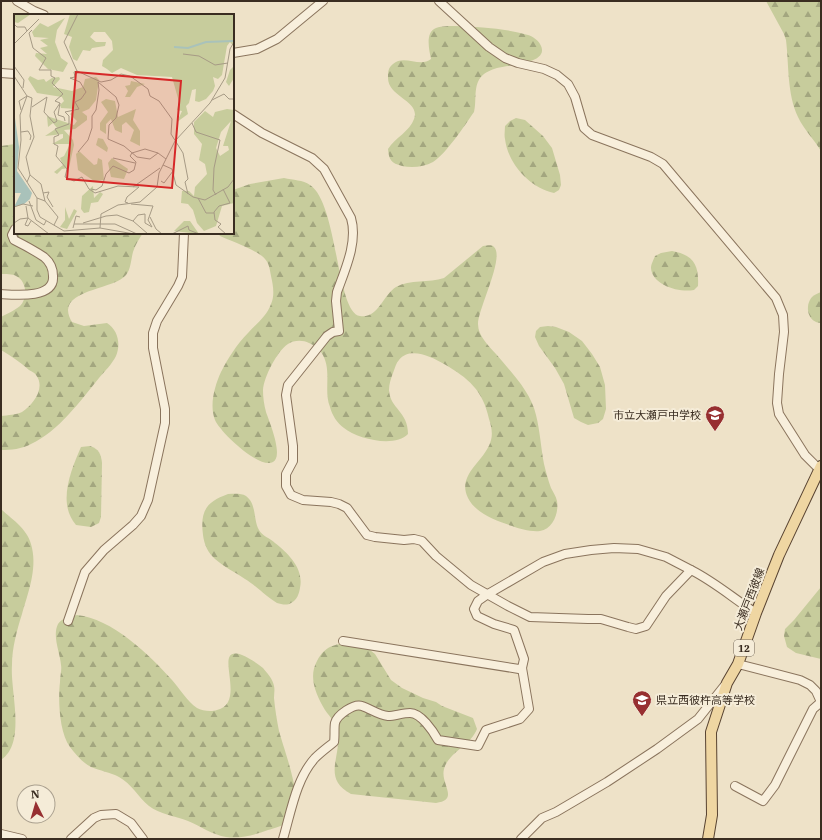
<svg xmlns="http://www.w3.org/2000/svg" width="822" height="840" font-family="'IBM Plex Serif','Noto Sans JP',serif">
	<style>
		.forest { fill: url(#forest-firs) }
		.lines { fill: none; stroke-linecap: round; stroke-linejoin: round }
		.minor-casing { stroke: #8a745d; stroke-width: 10 }
		.major-casing { stroke: #584331; stroke-width: 12 }
		.minor { stroke: #f8efdc; stroke-width: 8 }
		.major { stroke: #efd6a2; stroke-width: 10 }
		.labels { text-anchor: middle; stroke-width: 4; stroke-linejoin: round; paint-order: stroke }
		.shield { fill: #f5ecd8; stroke: #726658; stroke-width: 1 }
		.shield-label { font-size: 10px; font-weight: bold; fill: #3a2d21 }
		.poi-label { font-size: 11px; fill: #3a2d21; stroke: #f5ecd8; text-anchor: end }
		.street-label { font-size: 11px; fill: #3a2d21; stroke: #f5ecd8 }
		.inset-river { fill: none; stroke: #a9c2ba; stroke-width: 2 }
		.inset-road { fill: none; stroke: #a69a85; stroke-width: 1 }
		.view { fill: #d62828; fill-opacity: 0.15; stroke: #d62828; stroke-width: 2 }
		.inset-edge { fill: none; stroke: #3a2d21; stroke-width: 2 }
	</style>
	<defs>
		<pattern id="forest-firs" width="22" height="20" patternUnits="userSpaceOnUse"><rect width="22" height="20" fill="#c7cc9c"/><path d="M5 1l3.5 6h-7zM16 11l3.5 6h-7z" fill="#a3a67f"/></pattern>
	</defs>
	<rect width="100%" height="100%" fill="#eee2c8"/>
	<g class="forest">
		<path d="M766 1H821V151C814 139 804 130 798 117 787 94 789 65 786 40L784 34Z"/>
		<path d="M455 26C480 27 504 28 528 35 532 36 538 40 540 44 552 64 508 65 497 68 491 70 485 72 481 77 473 86 477 101 474 112 465 125 446 154 433 162 424 167 412 168 402 166 391 163 389 160 388 149 395 138 410 131 414 119 421 101 388 97 388 78 388 72 388 68 393 64 404 54 420 68 431 59 429 50 425 32 436 28 442 26 450 26 455 26Z"/>
		<path d="M516 118 525 120 543 136 552 148 560 175 561 185 559 190 554 193C530 188 508 164 505 139 504 135 505 130 505 126L510 121Z"/>
		<path d="M15 144V233H143C139 239 135 245 133 252 131 259 131 269 126 275 114 289 69 289 68 310 68 314 70 319 72 322L84 326 107 323C118 330 121 344 116 356 112 364 105 371 99 378 81 400 58 432 31 444 22 449 11 450 1 450V416C8 415 16 415 22 412 33 405 46 388 36 375 35 373 31 371 29 370 20 362 11 356 1 350V317C7 314 15 310 20 306 28 298 27 281 16 276 13 274 5 274 1 274V146Z"/>
		<path d="M284 178C293 180 303 180 310 185 338 203 336 313 360 316 378 319 383 295 396 287 410 279 429 283 444 278L483 246C487 246 491 244 494 247 505 257 478 309 478 324 478 336 489 346 496 354 511 372 531 392 536 415 540 431 541 448 544 464 546 472 548 480 551 488 553 492 556 496 557 501 559 513 553 529 540 531 531 532 520 529 512 526 497 521 475 513 468 498 456 474 486 461 491 440 493 433 491 425 489 419 483 390 468 378 444 364 432 357 410 346 399 360 396 363 395 368 393 373 391 378 389 384 389 390 390 409 408 411 408 434 395 448 357 439 344 428 337 423 332 415 330 407 323 390 333 369 321 352 318 348 314 345 309 343 303 340 294 340 288 344 277 351 264 377 263 390 263 397 264 405 266 412 269 421 284 456 273 462 260 470 220 432 215 420 209 405 215 385 221 372 228 358 237 344 248 333 256 324 267 316 271 304 275 295 273 285 271 276 270 270 269 263 265 259 259 251 231 241 220 236L218 233H233V190L250 184Z"/>
		<path d="M672 251C694 255 699 265 698 286L694 290C679 293 652 285 651 268 651 264 654 259 655 256L661 253Z"/>
		<path d="M821 292V323C808 323 804 306 812 297 814 295 818 293 821 292Z"/>
		<polygon points="548,326 556,327 569,332 582,341 592,354 600,367 605,385 606,409 603,419 598,423 588,425 581,422 574,418 564,384 555,368 539,346 535,337 536,331 540,327"/>
		<path d="M90 446C99 449 101 454 102 463L101 517 99 523 91 527 76 525C57 503 71 470 81 447Z"/>
		<path d="M228 494C234 494 241 493 246 496 257 504 253 520 259 530 262 536 270 538 275 543 289 554 304 569 300 588 299 594 297 600 291 603 287 606 281 604 277 603 269 599 254 584 245 579 235 572 224 567 215 559 208 553 204 544 203 535 200 511 206 502 228 494Z"/>
		<path d="M1 509C14 521 29 530 32 548 37 570 28 593 22 614 17 630 12 648 12 665 10 692 27 743 1 760Z"/>
		<polygon points="821,587 821,659 796,653 787,647 784,636 785,629 794,620"/>
		<path d="M77 615C111 618 150 655 172 680 180 689 187 701 197 708 202 711 212 712 217 710 249 702 210 644 242 655 249 658 257 663 263 668 267 673 273 679 274 686 275 690 274 694 274 698 275 709 277 721 279 731 284 750 306 806 291 820 287 824 273 829 268 830 254 835 241 839 226 837 213 835 200 826 188 821 176 816 159 814 149 806 138 797 132 784 119 777 110 772 100 771 91 767 83 763 75 754 70 747 59 732 58 699 60 682 60 676 62 670 61 665 60 652 52 636 58 624 62 618 70 617 77 615Z"/>
		<path d="M350 643 366 647 375 654 391 680 402 688 423 698 436 702 442 706 473 718 477 729C471 745 448 753 444 769 440 784 460 800 436 803L351 794C322 779 341 757 338 734 337 724 330 717 325 710 316 695 308 677 317 661 325 646 334 644 350 643Z"/>
	</g>
	<g class="lines">
		<g class="minor-casing">
			<g id="minor">
				<polyline points="17,1 34,11 44,15"/>
				<polyline points="439,1 489,47 505,58 518,63 544,69 557,75 568,84 575,97 584,128 592,135 651,157 663,164 776,298 783,315 784,332 779,374 777,403 779,414 805,455 821,471"/>
				<polyline points="233,53 257,49 277,39 323,1"/>
				<polyline points="1,73 15,74"/>
				<path d="M233 114 262 133 312 158 324 169 351 218C358 242 345 270 337 292L336 301 339 331 333 332 327 336 288 385 286 395 293 446V461L286 474V486L291 495 303 500 331 502 339 504 347 508 367 535 375 537 404 540 414 539 422 541 436 556 471 585 508 606 530 617 588 619H601L628 627 636 629 646 626 666 596 691 570C715 582 734 599 756 613"/>
				<path d="M1 294C15 295 55 299 53 276 53 269 50 262 44 257 35 251 24 245 14 240L12 235 15 229"/>
				<polyline points="68,621 85,572 104,550 133,525 141,516 148,500 165,423 165,409 153,348 153,333 157,321 178,286 182,277 184,233"/>
				<polyline points="343,641 519,669 522,668"/>
				<polyline points="738,664 800,680 810,685 816,691 821,702"/>
				<polyline points="735,786 763,801 775,785 813,709 821,702"/>
				<polyline points="1,834 22,839"/>
				<polyline points="71,839 94,818 101,815 116,814 131,823 143,839"/>
				<path d="M283 839C291 812 296 779 315 758 321 752 328 747 334 742 335 736 334 728 335 723 337 715 354 703 362 706 371 709 378 715 388 716 395 716 402 713 410 713 421 713 433 731 438 740L478 746 486 730 520 719 529 709 522 668 524 659 514 630 494 624 477 616 474 609 478 601 488 594 543 562 565 554 591 550 614 548 638 549 666 557 691 570"/>
				<polyline points="521,839 542,818 556,812 607,782 657,749 698,719 725,685"/>
			</g>
		</g>
		<g class="major-casing">
			<polyline id="major" points="708,839 712,815 711,732 727,683 738,664 756,613 779,555 821,466"/>
		</g>
		<use href="#minor" class="minor"/>
		<use href="#major" class="major"/>
	</g>
	<defs>
		<g id="school-pin" transform="scale(1)"><path d="M0 17L-7.5 6A9.5 9.5 0 1 1 7.5 6Z" fill="#972f31" stroke="#f5ecd8"/><path d="M0-5L7-2L0 1L-7-2ZM-4 1L0 2.5L4 1V4Q0 6-4 4Z" fill="#fff"/></g>
	</defs>
	<g fill-rule="evenodd">
		<use href="#school-pin" x="715" y="415"/>
		<use href="#school-pin" x="642" y="700"/>
	</g>
	<g class="labels">
		<rect class="shield" x="734" y="640" width="20" height="16" rx="3"/>
		<g class="shield-label">
			<text x="744" y="652">12</text>
		</g>
		<g class="poi-label">
			<text x="701" y="419">市立大瀬戸中学校</text>
			<text x="656" y="704" text-anchor="start">県立西彼杵高等学校</text>
		</g>
		<g class="street-label">
			<text transform="translate(749 599) rotate(-69)" y="4">大瀬戸西彼線</text>
		</g>
	</g>
	<g transform="translate(14 14)">
		<rect width="220" height="220" fill="#eee2c8"/>
		<path d="M0 0H17L4 9 0 8ZM56 0H220V33L216 28 213 32 208 61 204 65 199 63 201 72 199 77 192 85 185 88 181 87 182 75 178 76 175 89 172 92 174 100 163 108 168 97 163 96 165 88 158 63 123 61 107 54 98 59 93 55 88 52 89 46 99 36 98 27 91 18H80L76 23 82 28H92L91 32 78 34 76 37 69 36 63 47 59 45 55 33 58 23 50 20ZM51 4 43 16 41 28 47 44 54 49 49 58 34 55 21 42 22 39 33 40 26 34 34 32 26 26 35 24 20 23 18 18 26 9 34 13ZM220 52V64L215 72 212 68 216 56ZM16 62 24 66 30 65 32 68 38 64 45 63 46 65 39 73 58 77 69 73 71 65 82 63 85 66 82 86 75 95 68 98 73 102V106L61 115 50 116 59 126 60 131 55 154 48 155 43 160 40 158 49 151 46 144 50 142 56 130H38L49 124V120L31 122 43 114 39 109 34 113 33 102 60 111 63 107 56 100 62 95 47 94 46 91 50 87 48 83 23 79 14 65ZM117 67 131 70 123 73 116 83H111L114 77 111 72 116 71ZM92 85 101 87 104 103 122 95 119 106 126 117V132L116 127 120 116 112 108 108 111V119L101 116 97 105 92 110V120L86 116V109L94 98 87 88ZM213 95 220 96V189L208 192 202 212 190 217 183 209 179 196 174 190 167 189 168 177H175L180 182 181 173 193 160 191 150 185 146 188 130 180 120V108L191 97 199 103 201 98ZM217 107 209 132H214L215 136 206 142 202 134 207 118ZM84 124 89 125 94 134 93 138 82 131ZM65 137 80 151 83 150 84 144 88 146 90 166 80 167 64 156 62 140ZM98 144 114 155 110 165 97 163 94 149ZM79 172 80 184 86 178 89 180 84 188 77 189 75 198 70 199 67 195 68 182ZM51 193 55 205 60 195 63 197 53 215 46 213 51 206ZM170 207H176L185 220 160 217Z" fill="#c7cc9c" fill-rule="evenodd"/>
		<path d="M1 104 5 133 3 157 18 179 16 185 10 190 0 193 7 179H0Z" fill="#a9c2ba"/>
		<path class="inset-river" d="M160 33 174 34 192 28 219 27"/>
		<path class="inset-road" d="M64 0 50 28 63 57 87 68 97 66 107 60 116 62 134 75 136 82 145 87 158 105 157 120 169 139 174 165 171 168 174 180M0 10 3 13H11L13 17M18 16 15 19 19 34 32 44 25 56H37V62L41 64 38 69 49 80 41 87 46 89M0 30 25 5M169 40 185 42 201 51 214 49M0 52 10 66 9 74M63 57 60 58 61 63 56 64 66 68 72 78 67 85 61 88 65 95 51 98 55 102V110L41 115 45 121 40 123V130L44 132 42 142 53 155 51 163 60 167 68 163 75 175 81 179 104 172 125 173 113 183 111 188 114 189M0 62 13 82 18 84 16 102 20 123 12 143 16 161 13 168 23 184V196L26 203 50 217 86 214 120 220M84 68 102 83 105 91 102 104 95 111 94 125 110 132 123 143 136 145 144 139 152 145M13 82 6 101 7 126 4 154 13 168M198 86 210 80 215 85H220M46 89 44 101 50 103 51 107M18 93 33 83 30 98 40 109 43 107 40 98 46 89M7 96 5 87 13 82M178 109 182 118 206 126 200 154 199 176 202 181M7 118 14 117 17 122 16 126M64 138 74 126 78 114V102L82 96 85 76 84 68M118 139 131 135 144 139M99 144 121 149M149 151 158 155 162 171 179 183 191 186 214 173 220 165M16 161 27 170 31 187 23 184M147 167 150 169 159 157M119 173 146 154M77 175 82 176 88 172 92 160 99 152 115 159 120 156 122 148 116 142 118 139M209 175 216 189 205 192 200 198 201 206 207 210 204 213 212 220M29 179 35 178 33 183 39 193M184 184 192 199H200M15 187 22 206 30 211 32 207M31 187 44 203 40 211M117 190 139 192 134 206 138 213 131 209V200L124 201 119 207M12 192 14 204 35 220M0 193 9 190 19 192M136 203 142 215 148 220M14 204 11 211 14 212 17 207M0 209 6 205 14 204M69 209 92 202 103 201 119 207 134 220M60 210H101L123 220M59 214 62 202 66 203M86 214 87 200 104 191 126 188 143 173 145 159 161 127 196 89 211 64 216 35 220 28M158 220 174 212 175 216 185 220"/>
		<path class="view" d="M62 58 167 67 158 174 53 165Z"/>
		<rect width="220" height="220" class="inset-edge"/>
	</g>
	<rect width="822" height="840" fill="none" stroke="#3a2d21" stroke-width="4"/>
	<g transform="translate(36 804) rotate(355)"><circle r="19" fill="#f5ecd8" stroke="#aaa08f"/>
	<path d="M0-3L7 15L0 10L-7 15Z" fill="#972f31"/>
	<text y="-6" font-size="11" font-weight="bold" text-anchor="middle" fill="#3a2d21">N</text>
	</g>
</svg>
